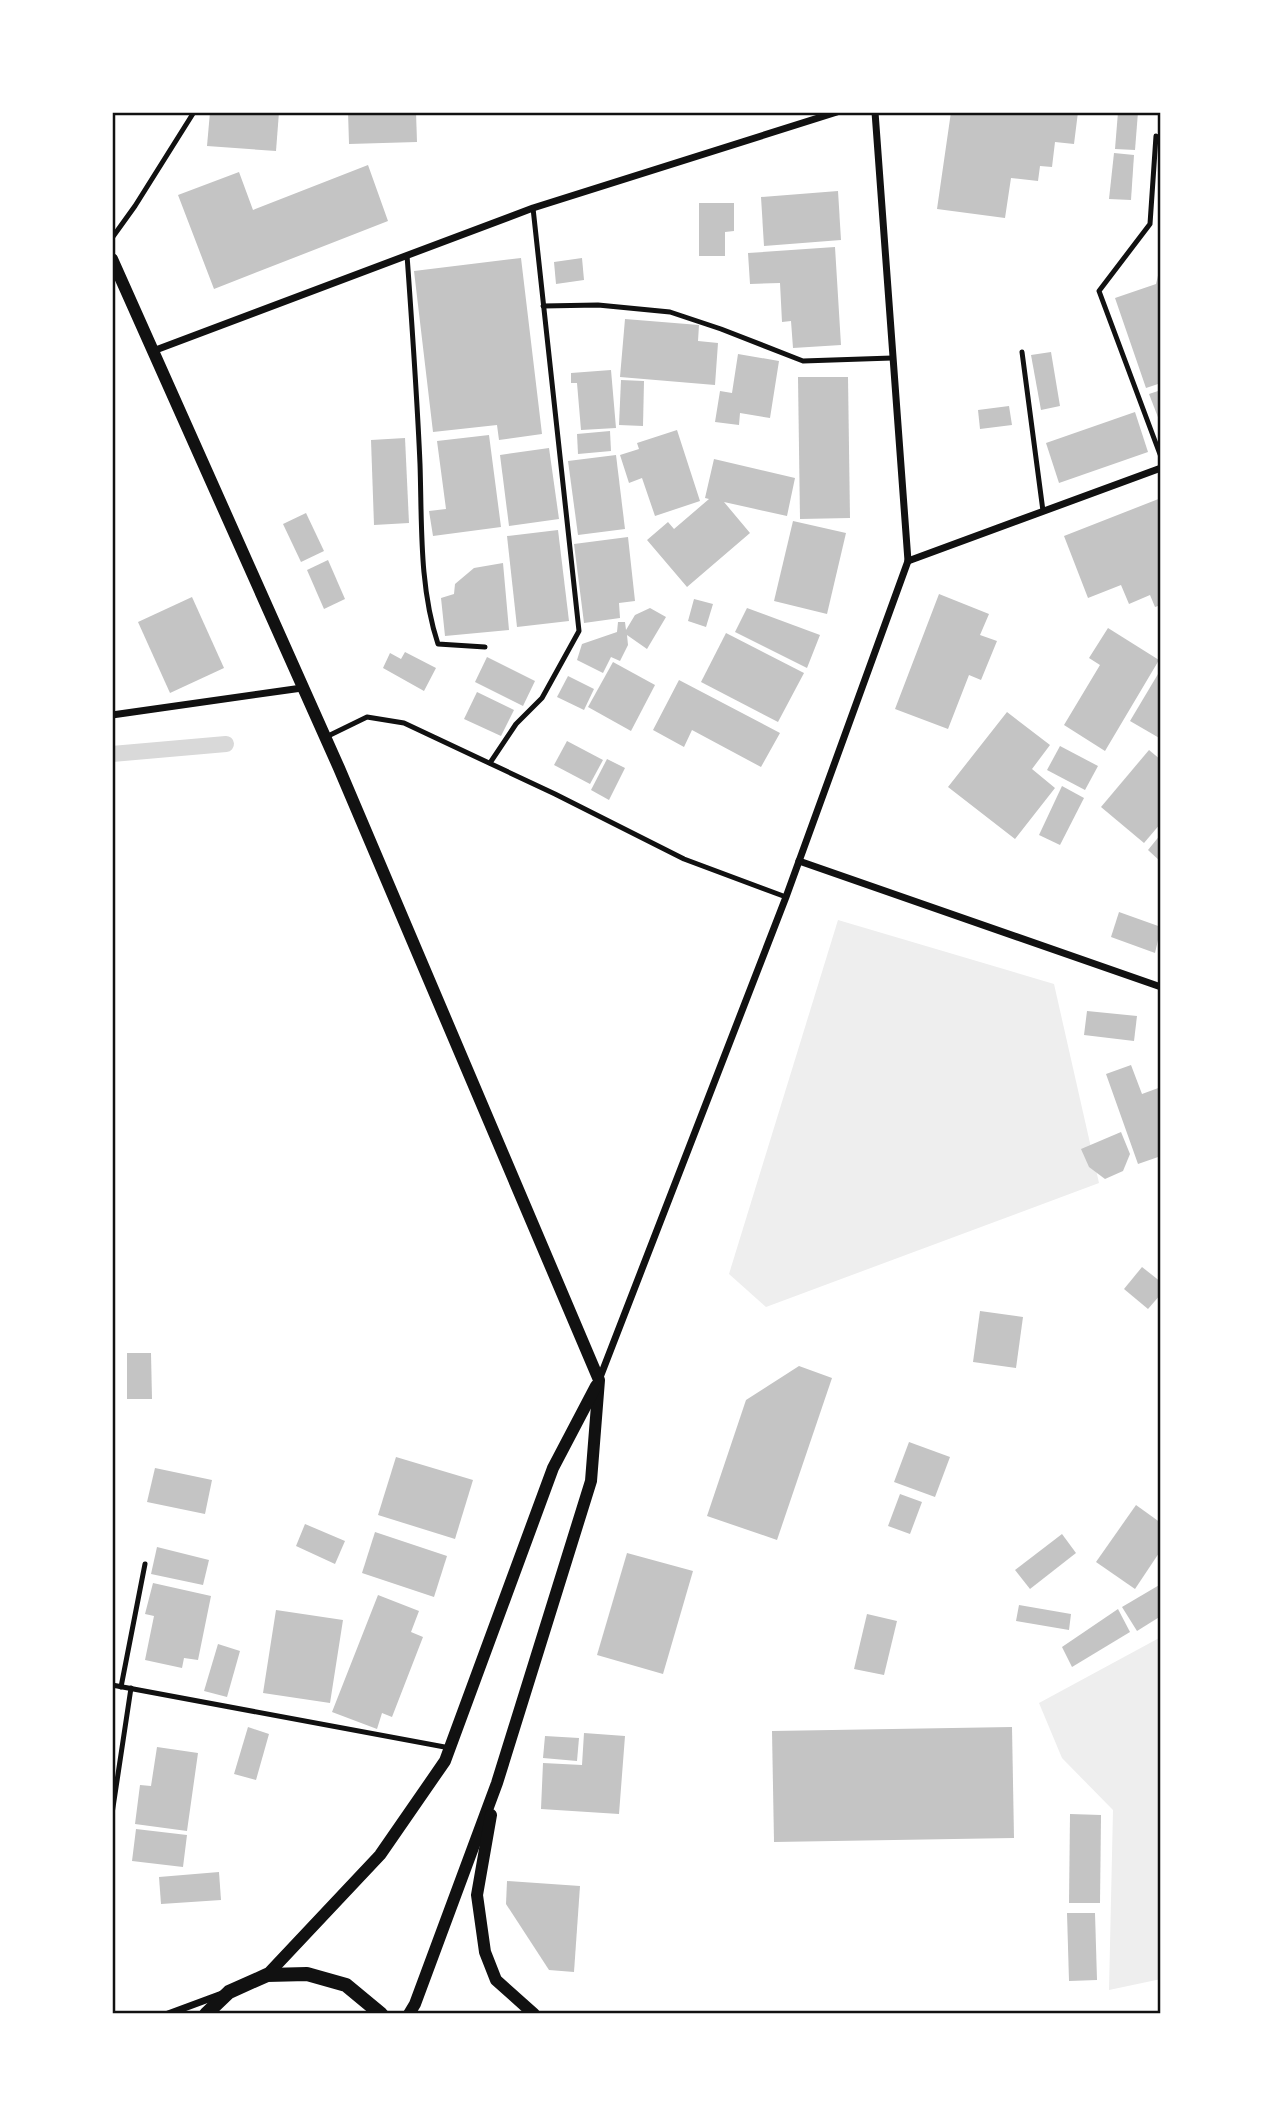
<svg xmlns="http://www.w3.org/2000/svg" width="1273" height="2126" font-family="Roboto,sans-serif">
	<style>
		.green { fill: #eee }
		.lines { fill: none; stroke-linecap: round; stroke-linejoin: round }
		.stream { stroke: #d9d9d9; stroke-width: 16 }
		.building { fill: #c4c4c4 }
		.service { stroke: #111; stroke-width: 5 }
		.minor { stroke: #111; stroke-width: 7 }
		.tertiary { stroke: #111; stroke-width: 12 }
		.secondary { stroke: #111; stroke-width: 14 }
		.neatline { fill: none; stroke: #111; stroke-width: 2.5 }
	</style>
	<rect width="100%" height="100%" fill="#fff"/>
	<g class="green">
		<polygon points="838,920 1054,984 1099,1183 766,1307 729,1274"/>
		<polygon points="1161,1637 1161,1979 1109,1990 1113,1810 1062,1758 1039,1703"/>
	</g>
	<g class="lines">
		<polyline class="stream" points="112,754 226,744"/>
	</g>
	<g class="building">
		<polygon points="210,112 279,112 276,151 207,146"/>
		<polygon points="348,112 416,112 417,142 349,144"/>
		<polygon points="951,112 1078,112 1074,144 1055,142 1052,167 1040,166 1038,181 1011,178 1005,218 937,209"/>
		<polygon points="1118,112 1138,112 1135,150 1115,149"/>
		<polygon points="1114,153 1134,155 1131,200 1109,199"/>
		<polygon points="368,165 388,221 214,289 178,195 239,172 253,210"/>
		<polygon points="838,191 841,240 764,246 761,197"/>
		<polygon points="699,203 734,203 734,231 725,232 725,256 699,256"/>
		<polygon points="835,247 841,345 793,348 791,321 782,322 780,283 750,284 748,253"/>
		<polygon points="521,258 542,434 499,440 497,425 433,432 414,271"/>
		<polygon points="582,258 584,280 556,284 554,262"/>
		<polygon points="1160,267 1161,383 1146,388 1115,298 1156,284"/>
		<polygon points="625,319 699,325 698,341 718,343 715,385 620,377"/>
		<polygon points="1051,352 1060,406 1041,410 1031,355"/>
		<polygon points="738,354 779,361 770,418 740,413 739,425 715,422 720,391 732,393"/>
		<polygon points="611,370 616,428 581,430 577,383 571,383 571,373"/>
		<polygon points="798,377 848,377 850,518 800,519"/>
		<polygon points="621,380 644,381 643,426 619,425"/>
		<polygon points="1161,390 1161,425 1149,394"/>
		<polygon points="1009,406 1012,425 980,429 978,410"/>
		<polygon points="1135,412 1148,452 1059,483 1046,443"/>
		<polygon points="677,430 700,501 655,516 642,478 629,483 620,455 639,449 637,443"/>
		<polygon points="610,431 611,451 578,454 577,434"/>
		<polygon points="489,435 501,527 433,536 429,511 446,509 437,441"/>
		<polygon points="405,438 409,523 374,525 371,440"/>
		<polygon points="549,448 559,519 509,526 500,455"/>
		<polygon points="616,455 625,529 578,535 568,461"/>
		<polygon points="714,459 795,478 787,516 724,502 750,533 687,587 647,540 668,522 674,529 709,499 705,498"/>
		<polygon points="1161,498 1161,605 1155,607 1150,595 1129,604 1121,585 1088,598 1064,536"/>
		<polygon points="306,513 324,551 301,562 283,524"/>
		<polygon points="793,521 846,533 827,614 774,601"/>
		<polygon points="558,530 569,621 517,627 507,536"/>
		<polygon points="628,537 635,601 619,603 620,618 584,623 574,544"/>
		<polygon points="328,560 345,599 324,609 307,570"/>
		<polygon points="503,563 509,630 445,636 441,598 454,594 455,584 474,568"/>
		<polygon points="939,594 989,614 980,635 997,641 981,680 969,675 948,729 895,709"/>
		<polygon points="192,597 224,668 170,693 138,622"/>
		<polygon points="694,599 713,604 706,627 688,621"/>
		<polygon points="650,608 666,617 647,649 627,635 628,645 620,661 611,657 603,673 577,660 582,644 617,632 618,622 625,622 626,630 635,615"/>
		<polygon points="747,608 820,635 807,668 735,632"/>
		<polygon points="1108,628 1159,660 1105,751 1064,725 1100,665 1089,658"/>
		<polygon points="726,633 804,673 778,722 701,682"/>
		<polygon points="405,652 436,668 424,691 383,668 390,653 401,659"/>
		<polygon points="487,657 535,681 523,706 475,682"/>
		<polygon points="613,662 655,685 631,731 588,707"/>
		<polygon points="1161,669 1161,739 1130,721"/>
		<polygon points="568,676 594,689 584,710 557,697"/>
		<polygon points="679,680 780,733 761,767 692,730 684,747 653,730"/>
		<polygon points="477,692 514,710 501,736 464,719"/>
		<polygon points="1007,712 1050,745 1032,769 1055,788 1015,839 948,787"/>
		<polygon points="567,741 603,760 590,784 554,765"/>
		<polygon points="1060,746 1098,766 1085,790 1047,770"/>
		<polygon points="1149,750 1161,760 1161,823 1144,843 1101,807"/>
		<polygon points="607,759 625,768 609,800 591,790"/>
		<polygon points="1062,786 1084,798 1060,845 1039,835"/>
		<polygon points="1161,834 1161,862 1148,850"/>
		<polygon points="1119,912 1161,927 1155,953 1111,937"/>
		<polygon points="1087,1011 1137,1016 1134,1041 1084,1035"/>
		<polygon points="1131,1065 1142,1094 1161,1087 1161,1156 1138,1164 1106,1074"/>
		<polygon points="1121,1132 1130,1154 1123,1171 1105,1179 1089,1167 1081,1149"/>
		<polygon points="1142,1267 1161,1282 1161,1294 1148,1309 1124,1289"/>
		<polygon points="980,1311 1023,1317 1016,1368 973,1362"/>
		<polygon points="127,1353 151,1353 152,1399 127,1399"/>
		<polygon points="799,1366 832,1378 777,1540 707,1516 746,1400"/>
		<polygon points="909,1442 950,1457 935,1497 894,1482"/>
		<polygon points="396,1457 473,1480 455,1539 378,1515"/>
		<polygon points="155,1468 212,1480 205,1514 147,1502"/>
		<polygon points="900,1494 922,1502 910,1534 888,1526"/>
		<polygon points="1136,1505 1161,1523 1161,1550 1135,1589 1096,1562"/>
		<polygon points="305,1524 345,1541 335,1564 296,1546"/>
		<polygon points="375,1532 447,1556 434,1597 362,1573"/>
		<polygon points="1062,1534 1076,1553 1030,1589 1015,1570"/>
		<polygon points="157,1547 209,1560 203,1585 151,1574"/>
		<polygon points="627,1553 693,1571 663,1674 597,1655"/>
		<polygon points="153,1583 211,1596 198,1660 184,1658 182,1668 145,1660 154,1616 145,1614"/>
		<polygon points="1161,1584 1161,1616 1137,1631 1122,1607"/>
		<polygon points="378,1595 419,1611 411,1632 423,1637 392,1717 382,1713 377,1729 332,1712"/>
		<polygon points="1019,1605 1071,1614 1069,1630 1016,1621"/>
		<polygon points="1118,1609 1130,1632 1072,1667 1062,1647"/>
		<polygon points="276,1610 343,1620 330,1703 263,1693"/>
		<polygon points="867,1614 897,1621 884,1675 854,1669"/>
		<polygon points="218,1644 240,1651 227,1697 204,1691"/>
		<polygon points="248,1727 269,1734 256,1780 234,1774"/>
		<polygon points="1012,1727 1014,1838 774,1842 772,1731"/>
		<polygon points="584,1733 625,1736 619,1814 541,1809 543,1763 582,1765"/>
		<polygon points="545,1736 579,1738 577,1761 543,1758"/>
		<polygon points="157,1747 198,1753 187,1831 135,1824 140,1785 151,1786"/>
		<polygon points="1070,1814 1101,1815 1100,1903 1069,1903"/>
		<polygon points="136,1829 187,1835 183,1867 132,1861"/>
		<polygon points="219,1872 221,1900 161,1904 159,1877"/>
		<polygon points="507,1881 580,1886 574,1972 549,1970 506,1904"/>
		<polygon points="1067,1913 1095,1913 1097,1980 1069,1981"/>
	</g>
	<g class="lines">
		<g class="service">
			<polyline points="1156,136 1150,224 1099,291 1161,457"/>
			<polyline points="112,238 135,206 194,112"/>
			<path d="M407 255C412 325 417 394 420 464 422 523 419 587 438 644L485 647"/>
			<polyline points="543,306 598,305 670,312 721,329 803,361 892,358"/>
			<polyline points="1022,352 1043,511"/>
			<polyline points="326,737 367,717 404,723 555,794 684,859 786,897"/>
			<polyline points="490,763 516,724 542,698 579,631 533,208"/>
			<polyline points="112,1685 450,1748"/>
			<polyline points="121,1687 145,1564"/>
			<polyline points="112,1814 131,1688"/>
		</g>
		<g class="minor">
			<polyline points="153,351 533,208 837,112"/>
			<polyline points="908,561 1161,468"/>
			<polyline points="112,715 302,688"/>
			<polyline points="799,861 1161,987"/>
			<polyline points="599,1380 786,897 908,561 875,112"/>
			<polyline points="168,2014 222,1994"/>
		</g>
		<g class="tertiary">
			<polyline points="112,259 339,768 599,1380 591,1481 497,1783 415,2004 409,2014"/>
			<polyline points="491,1815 477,1895 485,1952 496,1980 534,2014"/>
			<polyline points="267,1975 380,1855 445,1761 553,1468 596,1386"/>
		</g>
		<polyline class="secondary" points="206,2014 229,1992 267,1975 307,1974 346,1985 381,2014"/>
	</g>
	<rect width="1273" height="2126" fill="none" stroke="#ffffff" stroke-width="228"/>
	<rect x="114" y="114" width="1045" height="1898" class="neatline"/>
</svg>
